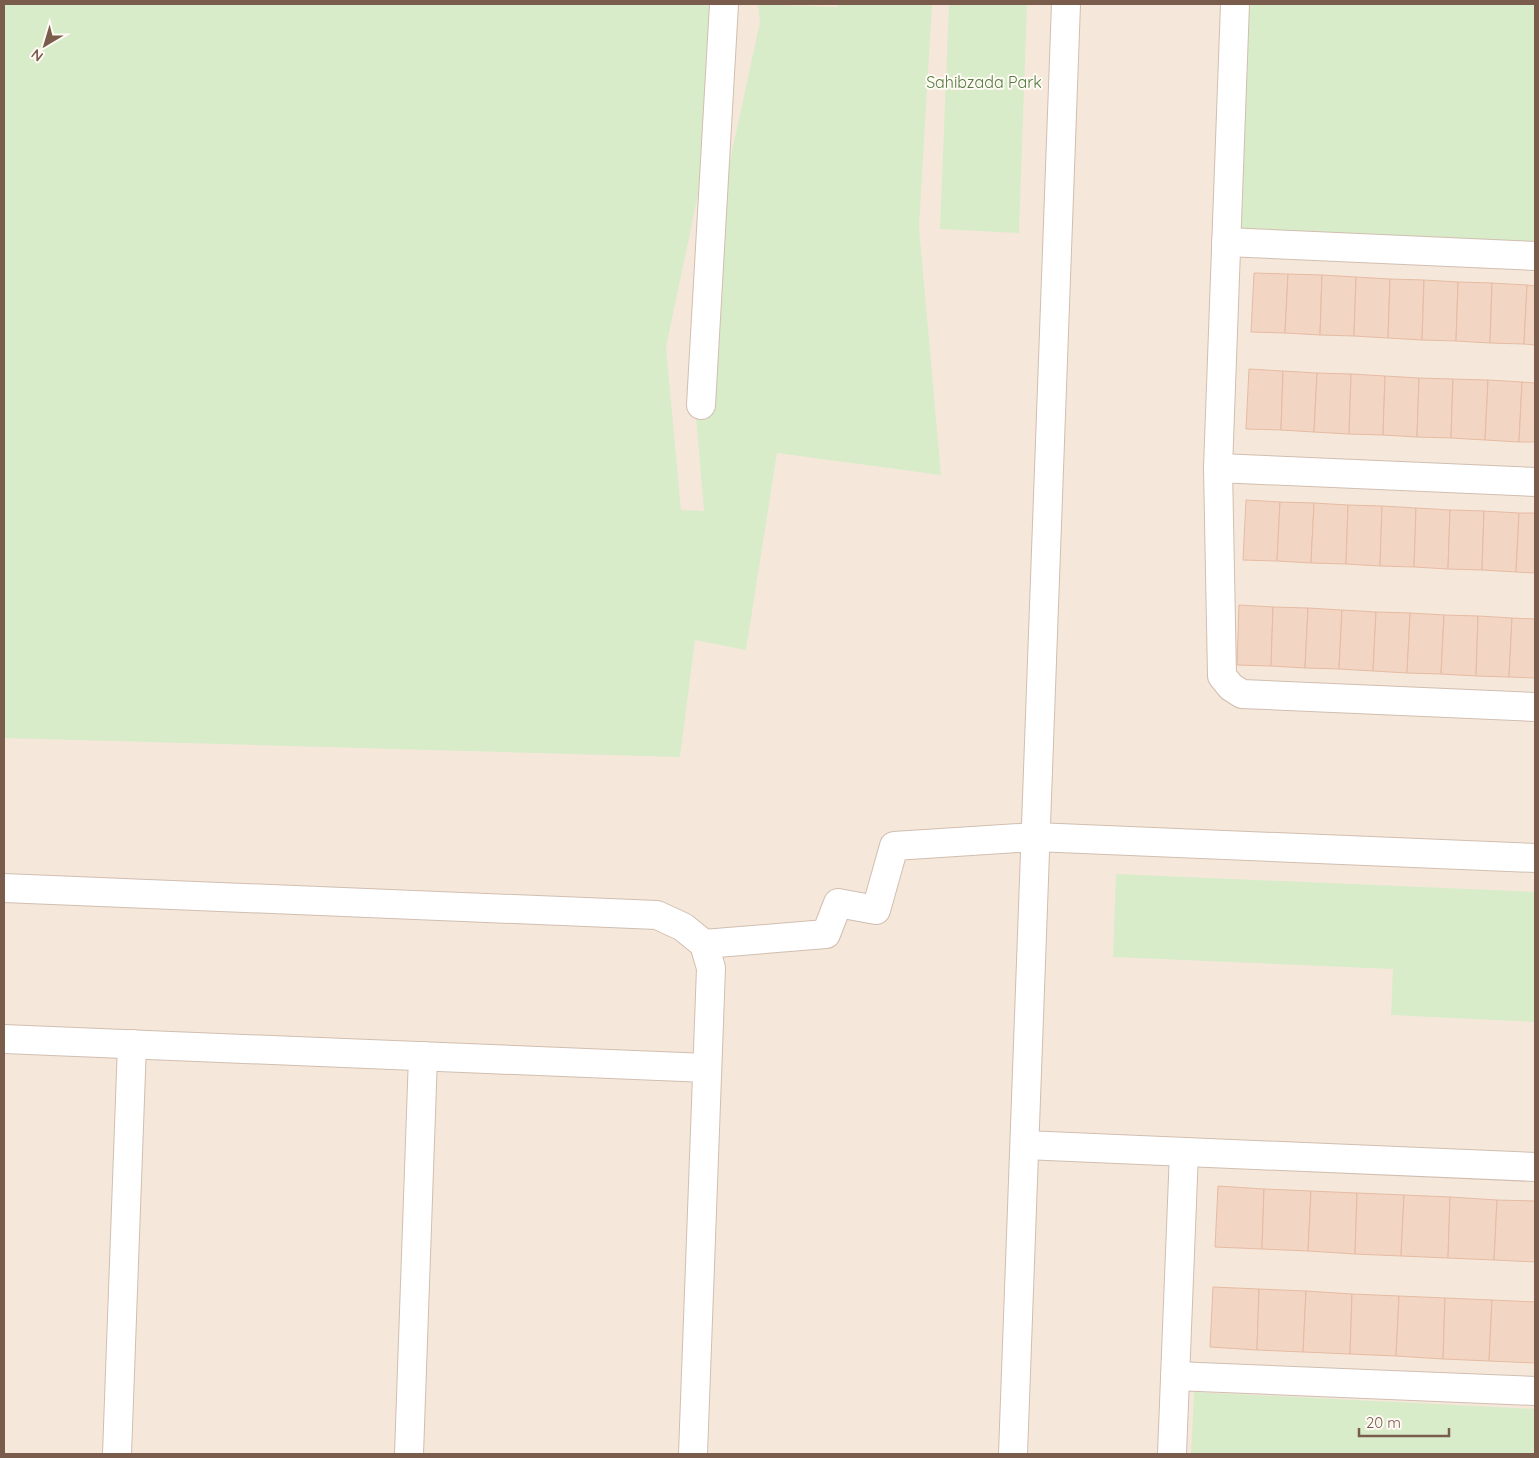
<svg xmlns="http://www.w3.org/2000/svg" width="1539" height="1458" font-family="Quicksand,sans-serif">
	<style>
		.residential { fill: #f5e8da }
		.green { fill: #d8ecc9 }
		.building { fill: #f3d5c3; stroke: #e6bba3 }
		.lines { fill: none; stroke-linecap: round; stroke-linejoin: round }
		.minor-casing { stroke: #d1beb0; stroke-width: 30 }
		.minor { stroke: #fff; stroke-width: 28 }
		.labels { text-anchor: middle; stroke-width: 4; stroke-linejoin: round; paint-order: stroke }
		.park-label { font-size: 16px; fill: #537a41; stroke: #fffaf3 }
	</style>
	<rect width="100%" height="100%" fill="#fdf6ec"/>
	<rect class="residential" x="4" y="4" width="1531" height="1450"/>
	<g class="green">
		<polygon points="4,4 734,4 732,33 666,347 681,510 704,511 690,345 760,22 758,4 837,7 839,4 932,4 919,227 941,475 777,453 746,650 695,640 680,757 4,738"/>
		<polygon points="949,4 1027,4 1019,233 940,229"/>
		<polygon points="1235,4 1535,4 1535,256 1226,242"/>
		<polygon points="1116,874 1535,892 1535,1022 1391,1015 1393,969 1113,957"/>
		<polygon points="1194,1392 1535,1409 1535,1454 1191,1454"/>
	</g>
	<g class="building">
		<polygon points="1254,273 1288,274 1285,333 1251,332"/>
		<polygon points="1288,274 1322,275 1320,335 1285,333"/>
		<polygon points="1322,275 1356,277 1354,336 1320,335"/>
		<polygon points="1356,277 1390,279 1388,338 1354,336"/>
		<polygon points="1390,279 1424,280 1422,340 1388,338"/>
		<polygon points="1424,280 1458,282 1456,341 1422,340"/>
		<polygon points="1458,282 1492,283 1490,343 1456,341"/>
		<polygon points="1492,283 1527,285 1524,344 1490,343"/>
		<polygon points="1527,285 1535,286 1535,345 1524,344"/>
		<polygon points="1249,369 1283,371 1281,430 1246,429"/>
		<polygon points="1283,371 1317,373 1314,432 1281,430"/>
		<polygon points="1317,373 1351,374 1349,434 1314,432"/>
		<polygon points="1351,374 1385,376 1383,435 1349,434"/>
		<polygon points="1385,376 1419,378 1417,437 1383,435"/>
		<polygon points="1419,378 1453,379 1451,438 1417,437"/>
		<polygon points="1453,379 1488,380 1485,440 1451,438"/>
		<polygon points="1488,380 1522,382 1519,442 1485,440"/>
		<polygon points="1522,382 1535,383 1535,442 1519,442"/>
		<polygon points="1246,500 1280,502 1277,561 1243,560"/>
		<polygon points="1280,502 1314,503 1311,563 1277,561"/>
		<polygon points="1314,503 1348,505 1346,564 1311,563"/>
		<polygon points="1348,505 1382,506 1380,566 1346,564"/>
		<polygon points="1382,506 1416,508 1414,567 1380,566"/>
		<polygon points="1416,508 1450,510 1448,569 1414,567"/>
		<polygon points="1450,510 1484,511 1482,570 1448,569"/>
		<polygon points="1484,511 1519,513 1516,572 1482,570"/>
		<polygon points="1519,513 1535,513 1535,573 1516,572"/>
		<polygon points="1239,605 1273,607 1271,666 1237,665"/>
		<polygon points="1273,607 1308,608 1305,668 1271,666"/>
		<polygon points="1308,608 1342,610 1339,669 1305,668"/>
		<polygon points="1342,610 1376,612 1373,671 1339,669"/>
		<polygon points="1376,612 1410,613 1407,673 1373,671"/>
		<polygon points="1410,613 1444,615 1441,674 1407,673"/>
		<polygon points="1444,615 1478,616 1476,676 1441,674"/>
		<polygon points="1478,616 1512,618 1509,677 1476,676"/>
		<polygon points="1512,618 1535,619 1535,678 1509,677"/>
		<polygon points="1218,1186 1264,1189 1262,1249 1215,1247"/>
		<polygon points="1264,1189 1311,1191 1308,1251 1262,1249"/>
		<polygon points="1311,1191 1357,1193 1355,1254 1308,1251"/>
		<polygon points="1357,1193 1404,1195 1401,1256 1355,1254"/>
		<polygon points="1404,1195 1450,1197 1448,1258 1401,1256"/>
		<polygon points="1450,1197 1497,1200 1494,1260 1448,1258"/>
		<polygon points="1497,1200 1535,1201 1535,1262 1494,1260"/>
		<polygon points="1213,1287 1259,1289 1257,1350 1210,1347"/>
		<polygon points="1259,1289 1306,1291 1303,1352 1257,1350"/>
		<polygon points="1306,1291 1352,1294 1350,1354 1303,1352"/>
		<polygon points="1352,1294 1399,1296 1396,1356 1350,1354"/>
		<polygon points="1399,1296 1445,1298 1443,1359 1396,1356"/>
		<polygon points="1445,1298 1492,1300 1489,1361 1443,1359"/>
		<polygon points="1492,1300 1535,1302 1535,1363 1489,1361"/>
	</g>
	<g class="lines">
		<g class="minor-casing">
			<g id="minor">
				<polyline points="1235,4 1218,468 1222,676 1231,687 1242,694 1535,707"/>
				<polyline points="1226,242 1535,256"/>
				<polyline points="701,405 724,4"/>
				<polyline points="1218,468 1535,482"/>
				<polyline points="4,888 657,915 683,927 704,944 711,968 693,1454"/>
				<polyline points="704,944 826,934 838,903 876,910 894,846 1035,837 1535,858"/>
				<polyline points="4,1039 707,1068"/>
				<polyline points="1025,1145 1535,1167"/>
				<polyline points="1175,1376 1535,1391"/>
				<polyline points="117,1454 132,1044"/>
				<polyline points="409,1454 423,1056"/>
				<polyline points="1013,1454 1066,4"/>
				<polyline points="1172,1454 1184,1152"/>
			</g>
		</g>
		<use href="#minor" class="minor"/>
	</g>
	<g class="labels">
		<g class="park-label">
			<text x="984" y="88">Sahibzada Park</text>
		</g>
	</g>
	<rect width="1539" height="1458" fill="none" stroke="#7a5c4d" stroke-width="10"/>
	<g transform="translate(45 45) rotate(218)" stroke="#fffaf3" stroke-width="4" paint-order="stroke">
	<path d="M0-4L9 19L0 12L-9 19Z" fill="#7a5c4d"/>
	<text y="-8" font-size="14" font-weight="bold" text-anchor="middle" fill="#7a5c4d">N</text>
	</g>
	<path d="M1359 1428v8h90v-8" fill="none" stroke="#7a5c4d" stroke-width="2.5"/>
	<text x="1366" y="1428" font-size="15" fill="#7a5c4d" stroke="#fffaf3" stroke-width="4" paint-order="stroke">20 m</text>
</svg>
